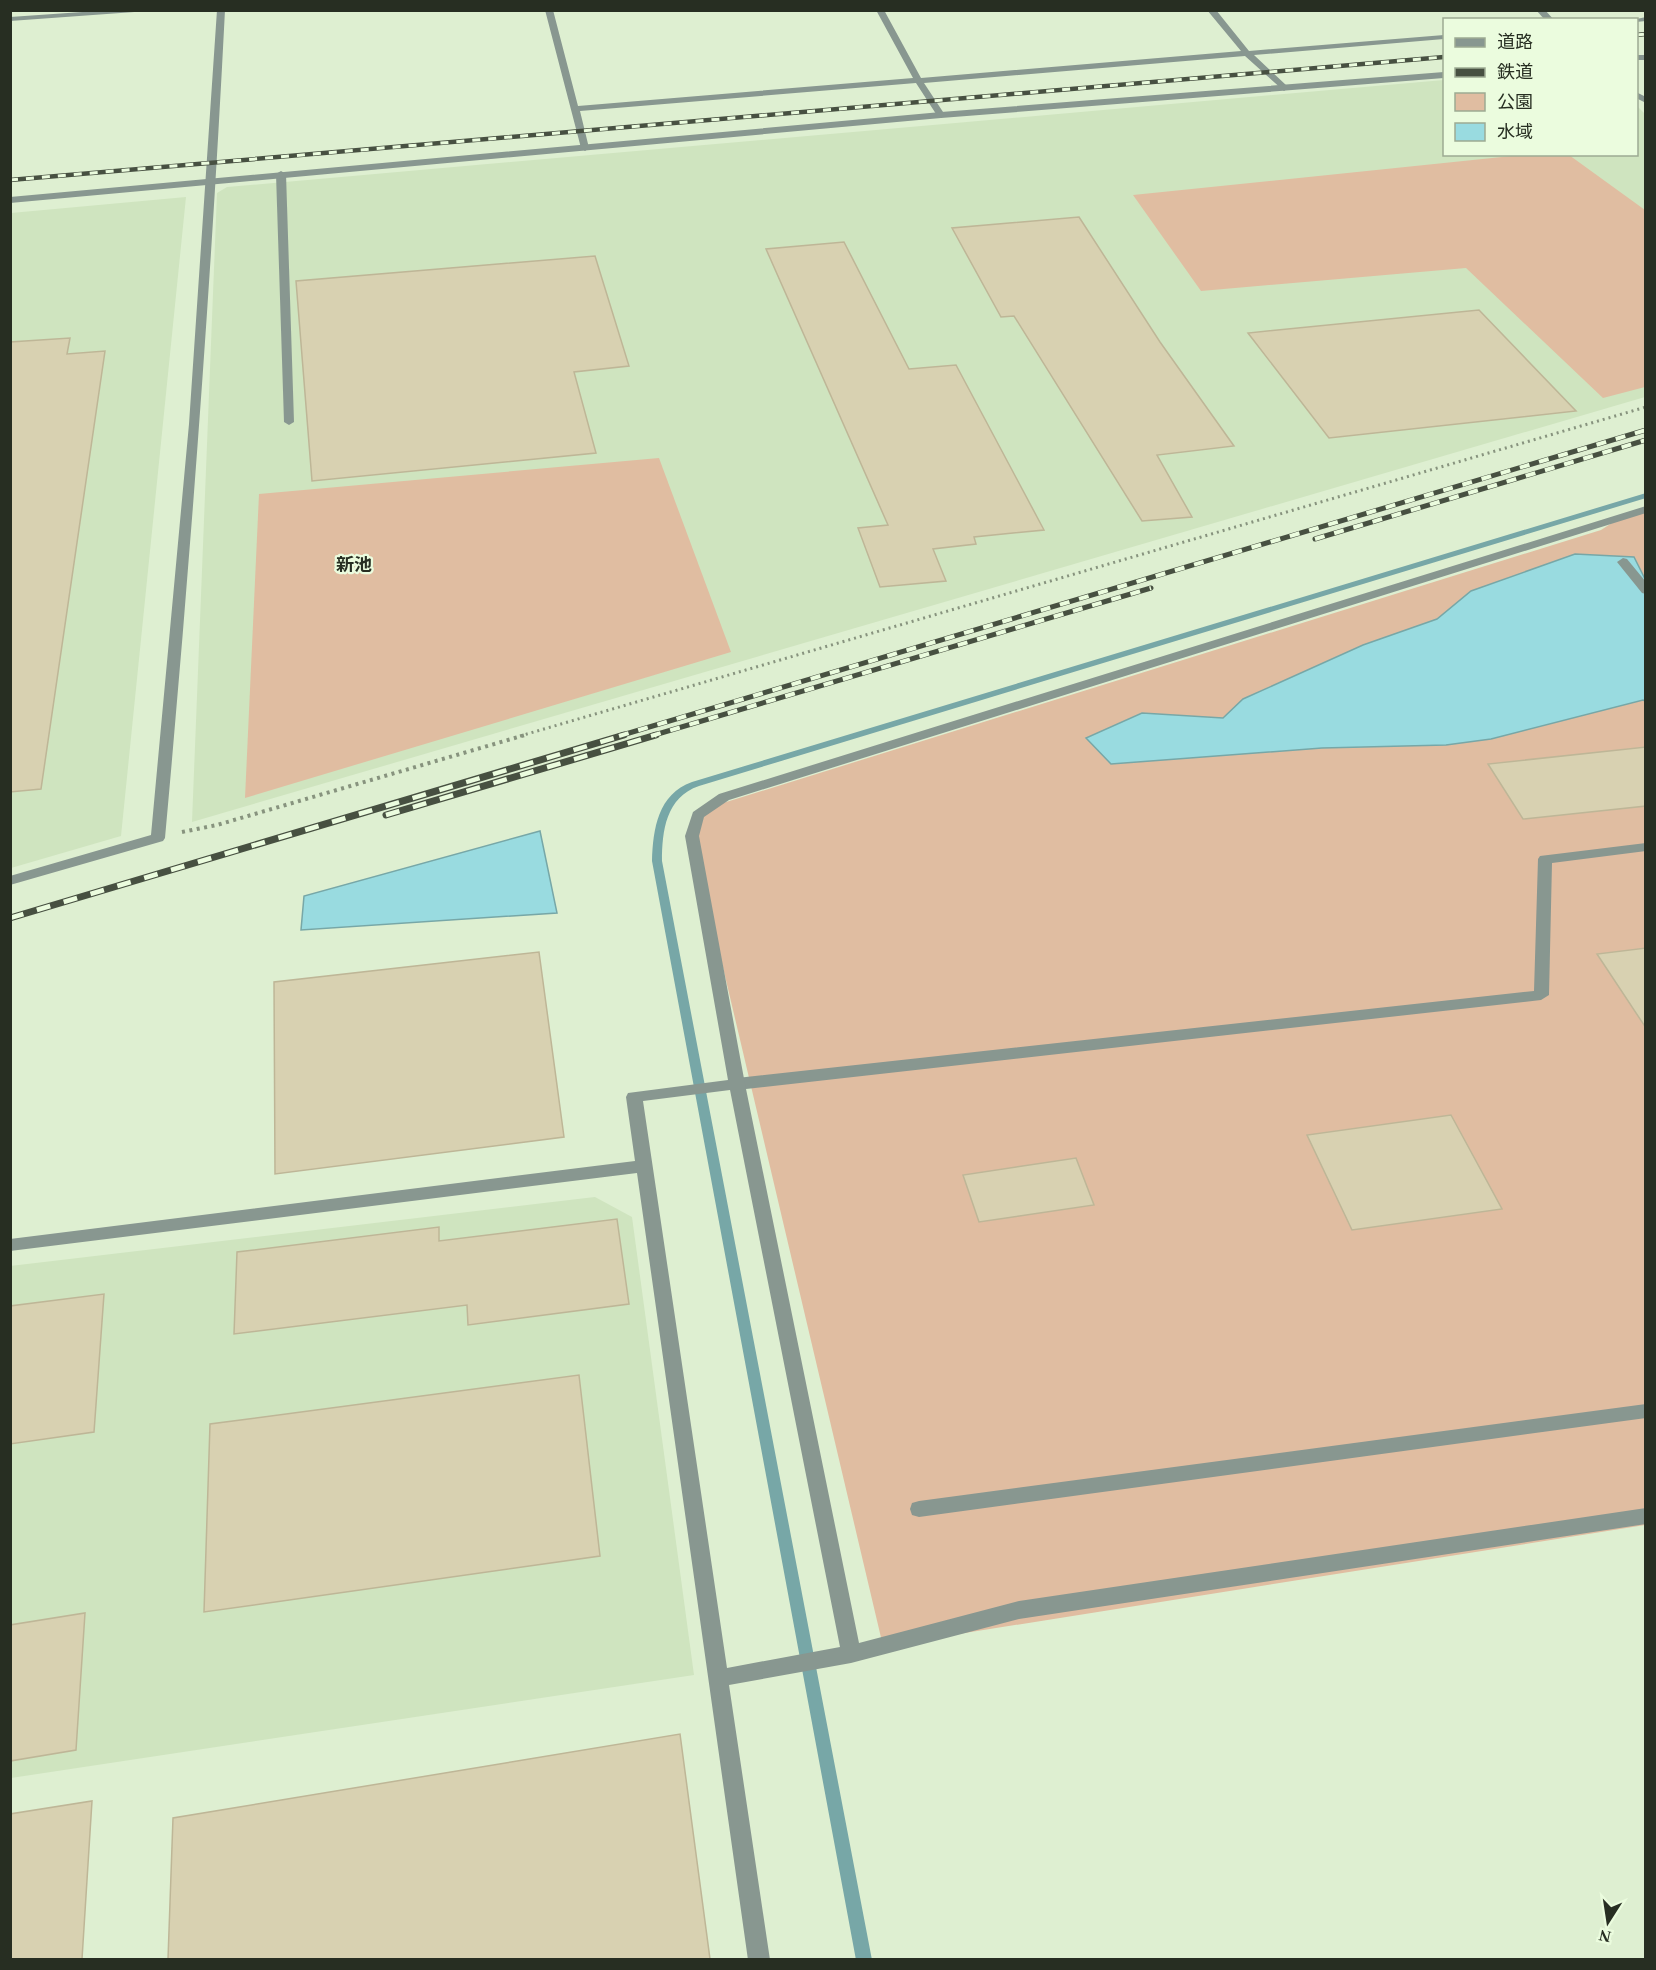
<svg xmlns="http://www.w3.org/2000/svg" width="1656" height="1970" font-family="'Times New Roman','Noto Sans JP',serif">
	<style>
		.built { fill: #cfe4bf }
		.green { fill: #e0bda1 }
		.water { fill: #99dbe0; stroke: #77a7a7; stroke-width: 1.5 }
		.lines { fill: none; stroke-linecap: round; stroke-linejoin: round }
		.stream { fill: #77a7a7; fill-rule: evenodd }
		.building { fill: #d8d1b1; stroke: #beb697; stroke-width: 1.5 }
		.path-far1 { stroke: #87937e; stroke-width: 3; stroke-dasharray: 2 4; stroke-linecap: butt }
		.path { stroke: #87937e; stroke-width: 4; stroke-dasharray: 3 4.5; stroke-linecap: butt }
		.service { fill: #889790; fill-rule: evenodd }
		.minor { fill: #889790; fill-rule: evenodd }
		.tertiary { fill: #889790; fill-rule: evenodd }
		.rail-far2-casing { stroke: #475041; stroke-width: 4.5 }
		.rail-far1-casing { stroke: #475041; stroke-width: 5 }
		.rail-casing { stroke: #475041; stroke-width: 7 }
		.rail-far2 { stroke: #ebfcde; stroke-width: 3; stroke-dasharray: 8; stroke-linecap: butt }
		.rail-far1 { stroke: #ebfcde; stroke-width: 4; stroke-dasharray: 10; stroke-linecap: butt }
		.rail { stroke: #ebfcde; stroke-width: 4.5; stroke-dasharray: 14; stroke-linecap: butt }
		.labels { text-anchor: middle; stroke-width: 4.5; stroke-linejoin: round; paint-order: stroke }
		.far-quarter-label { font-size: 18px; font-weight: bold; fill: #272e22; stroke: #ebfcde }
	</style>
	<rect width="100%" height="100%" fill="#deefd1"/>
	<g class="built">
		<polygon points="1444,80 1444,154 1636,154 1637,106 1645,114 1645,397 192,822 217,193 227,187"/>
		<polygon points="186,197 121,836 11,868 11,213"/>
		<polygon points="595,1197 632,1217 694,1675 11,1778 10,1266"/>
	</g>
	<g class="green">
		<polygon points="1532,154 1569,155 1645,210 1645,387 1603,398 1466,268 1201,291 1133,195"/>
		<polygon points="659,458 731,652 245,798 259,494"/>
		<polygon points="1645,509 1645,1525 883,1646 692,836 707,808 1601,530 1626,514"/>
	</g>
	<g class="water">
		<polygon points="1575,554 1634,557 1645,579 1645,701 1643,700 1491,739 1446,745 1322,748 1111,764 1086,738 1142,713 1223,718 1243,699 1363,645 1437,619 1471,591"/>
		<polygon points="540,831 557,913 301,930 304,896"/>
	</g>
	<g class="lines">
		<path class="stream" d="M1646 493V498L699 786C666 797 662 831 662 861L872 1960H856L652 861C653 829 658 794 692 782Z"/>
	</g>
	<g class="building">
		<polygon points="1079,217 1160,342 1234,446 1157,455 1192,517 1142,521 1014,316 1001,317 952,228"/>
		<polygon points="844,242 909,369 956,365 1044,530 974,537 976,544 933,549 946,581 880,587 858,528 888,525 766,249"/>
		<polygon points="595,256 629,366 574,372 596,453 312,481 296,281"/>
		<polygon points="1479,310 1576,411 1329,438 1248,333"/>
		<polygon points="70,338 67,354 105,351 41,789 10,792 10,342"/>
		<polygon points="1646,747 1646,806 1523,819 1488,764"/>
		<polygon points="1646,948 1646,1028 1597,954"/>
		<polygon points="539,952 564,1137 275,1174 274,982"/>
		<polygon points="1451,1115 1502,1209 1352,1230 1307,1135"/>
		<polygon points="1076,1158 1094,1205 979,1222 963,1175"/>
		<polygon points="617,1219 629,1304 468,1325 467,1305 234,1334 237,1252 439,1227 439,1241"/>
		<polygon points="104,1294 94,1432 10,1444 10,1306"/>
		<polygon points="579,1375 600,1556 204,1612 210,1424"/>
		<polygon points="85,1613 76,1750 10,1761 10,1625"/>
		<polygon points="680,1734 710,1959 168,1959 173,1818"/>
		<polygon points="92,1801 82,1959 10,1959 10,1814"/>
	</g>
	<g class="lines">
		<polyline class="path-far1" points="520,736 1646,407"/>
		<polyline class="path" points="182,832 217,825 525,735"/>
		<g class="service">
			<polygon points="281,171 286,174 294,422 289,425 284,422 276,174"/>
			<polygon points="1623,558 1627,559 1646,582 1646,594 1642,593 1617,562"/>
			<polygon points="1646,843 1646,851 1552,863 1549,995 1541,1000 737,1090 729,1084 737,1078 1534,991 1538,859 1540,856"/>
			<polygon points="1646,1404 1646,1418 919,1517 912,1515 910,1509 912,1503 919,1501"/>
		</g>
		<g class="minor">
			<polygon points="111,10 162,10 10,21 10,17"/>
			<path d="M217 10H225C211 287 190 562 165 838L163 841 10 885V876L151 835 189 424Z"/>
			<polygon points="545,10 553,10 578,106 913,78 876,10 884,10 921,78 1241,51 1207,10 1216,10 1249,51 1444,35 1444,39 1254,55 1287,86 1288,88 1284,91 1245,56 924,83 945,115 941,118 938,117 916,83 580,111 589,148 585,151 581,148"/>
			<polygon points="1646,17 1646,21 1636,22 1636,20 1632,20"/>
			<rect x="1636" y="55" width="10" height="5"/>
			<path d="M1646 506V513L729 800 704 817 699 836 745 1084 859 1643 1019 1601 1646 1508V1524L1019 1619 851 1663 729 1685 770 1960H748L637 1173 10 1251V1239L635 1161 626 1097 628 1093 728 1080 685 836 693 812 719 794ZM730 1090 840 1647 727 1668 643 1101Z"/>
		</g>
		<g class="tertiary">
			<polygon points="1536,10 1545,10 1554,20 1545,20"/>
			<polygon points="1444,72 1444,78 941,118 10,203 10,197 941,112"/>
			<polygon points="1636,92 1646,97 1646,103 1636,98"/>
		</g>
		<g class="rail-far2-casing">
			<g id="rail-far2">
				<polyline points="1636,35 1646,34"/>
				<polyline points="10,180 1444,57"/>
			</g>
		</g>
		<g class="rail-far1-casing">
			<g id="rail-far1">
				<polyline points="1315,539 1646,440"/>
				<polyline points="619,736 1646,430"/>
				<polyline points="651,736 1151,588"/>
			</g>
		</g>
		<g class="rail-casing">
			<g id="rail">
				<polyline points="386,815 656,735"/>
				<polyline points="10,918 624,735"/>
			</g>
		</g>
		<use href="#rail-far2" class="rail-far2"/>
		<use href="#rail-far1" class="rail-far1"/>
		<use href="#rail" class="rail"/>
	</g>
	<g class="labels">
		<g class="far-quarter-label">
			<text x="354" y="571">新池</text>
		</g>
	</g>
	<rect width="1656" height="1970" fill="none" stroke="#272e22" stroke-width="24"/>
	<rect x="1443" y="18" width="195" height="138" fill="#ebfcde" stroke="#9daa93" stroke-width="1.5"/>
	<rect x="1455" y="38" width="30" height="9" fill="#889790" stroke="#9daa93" stroke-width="1.5"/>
	<text x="1497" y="48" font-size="18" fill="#272e22">道路</text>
	<rect x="1455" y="68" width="30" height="9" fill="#475041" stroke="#9daa93" stroke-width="1.5"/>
	<text x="1497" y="78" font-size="18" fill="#272e22">鉄道</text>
	<rect x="1455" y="93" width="30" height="18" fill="#e0bda1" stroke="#9daa93" stroke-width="1.5"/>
	<text x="1497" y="108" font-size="18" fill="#272e22">公園</text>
	<rect x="1455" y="123" width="30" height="18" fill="#99dbe0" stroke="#9daa93" stroke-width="1.5"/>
	<text x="1497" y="138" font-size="18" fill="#272e22">水域</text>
	<g transform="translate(1608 1922) rotate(192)" stroke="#ebfcde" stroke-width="4.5" paint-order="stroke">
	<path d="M0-4.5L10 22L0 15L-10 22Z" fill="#272e22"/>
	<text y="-9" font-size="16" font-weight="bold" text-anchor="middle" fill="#272e22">N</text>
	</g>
</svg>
